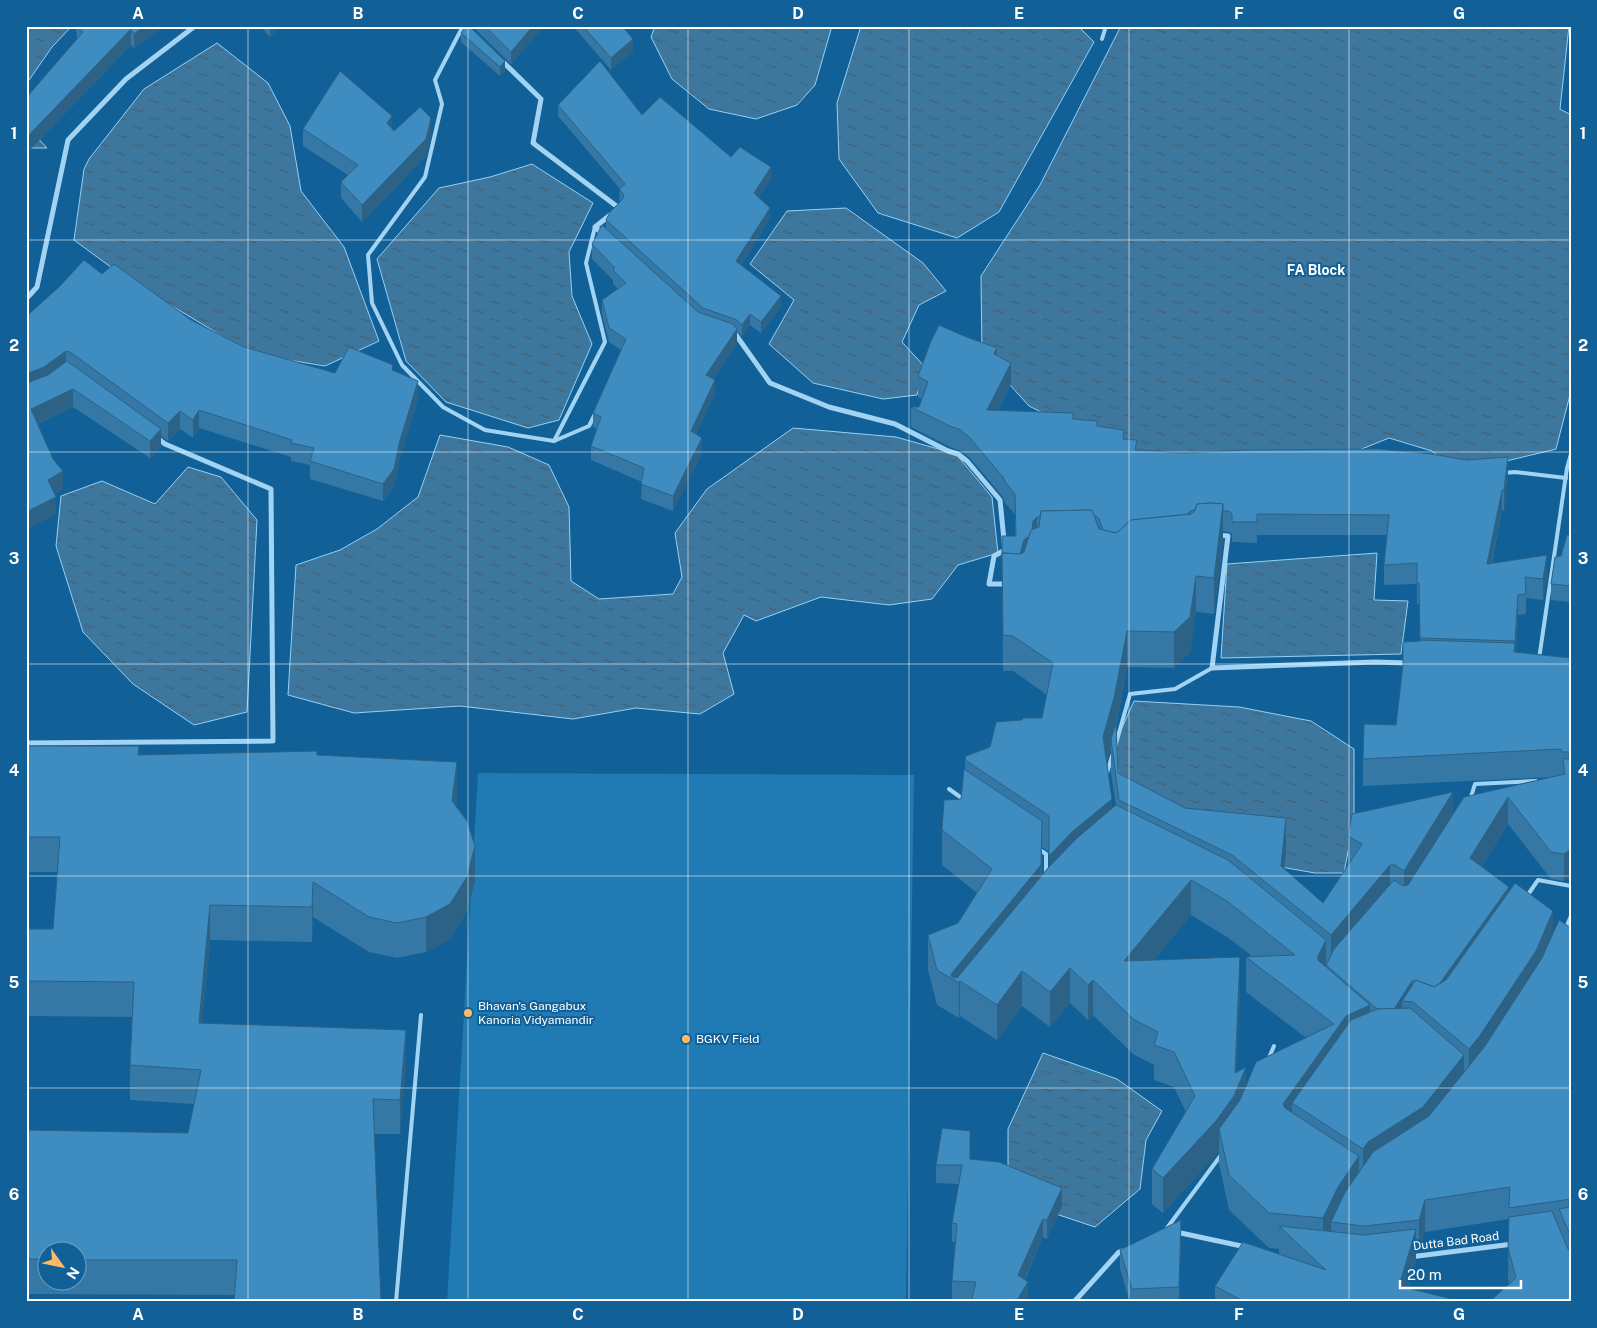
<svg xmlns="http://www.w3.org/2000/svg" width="1597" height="1328" font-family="'Public Sans',sans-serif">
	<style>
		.pitch { fill: #207ab4 }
		.water { fill: url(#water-ripples); stroke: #94d1f7 }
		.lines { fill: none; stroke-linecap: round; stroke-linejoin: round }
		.lane { stroke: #a2d3f3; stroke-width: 4 }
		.street { stroke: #a2d3f3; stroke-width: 5 }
		.wall { fill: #3578a5; fill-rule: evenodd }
		.shaded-wall { fill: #2b6286 }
		.building { fill: #3e8cc0; stroke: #2b6286 }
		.grid { fill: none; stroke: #fff; stroke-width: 1; stroke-opacity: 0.55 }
		.poi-dot { fill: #ffbb64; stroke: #116097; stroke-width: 2 }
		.labels { text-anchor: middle; stroke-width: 4; stroke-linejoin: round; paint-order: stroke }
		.poi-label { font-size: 12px; fill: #fff; stroke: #116097; text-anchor: start }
		.street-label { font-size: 12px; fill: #fff; stroke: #116097 }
		.neighbourhood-label { font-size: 14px; font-weight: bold; fill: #fff; stroke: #116097 }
		.neatline { fill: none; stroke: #fff; stroke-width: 2 }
		.grid-label { font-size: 16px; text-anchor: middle; font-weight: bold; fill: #fff }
	</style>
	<defs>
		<pattern id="water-ripples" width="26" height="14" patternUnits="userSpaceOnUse" patternTransform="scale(1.25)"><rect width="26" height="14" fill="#3e779e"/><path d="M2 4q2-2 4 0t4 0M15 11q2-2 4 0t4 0" fill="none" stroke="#465f71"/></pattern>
	</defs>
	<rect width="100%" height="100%" fill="#116097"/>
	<polygon class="pitch" points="478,773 914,775 906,1302 447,1302"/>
	<g class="water">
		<polygon points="26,26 72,26 52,47 27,83 33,133 47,148 26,148"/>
		<polygon points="655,26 832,26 815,85 797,105 756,119 709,109 672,79 651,37"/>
		<polygon points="861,26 1078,26 1094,42 999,212 957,238 878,213 839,159 837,103"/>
		<polygon points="1121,26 1569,26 1560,109 1571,115 1571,391 1556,449 1457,473 1432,451 1389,438 1342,457 1129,455 1029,406 982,354 981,276 1040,185"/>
		<polygon points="217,43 268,83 290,126 301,191 344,247 379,341 325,366 252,354 127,279 74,240 84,169 89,159 144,89"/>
		<polygon points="532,164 593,203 569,252 572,296 592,344 559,420 528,428 446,402 406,361 377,259 439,188 490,177"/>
		<polygon points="846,208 923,263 946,291 919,305 902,342 924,366 917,395 883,399 813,383 769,344 794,300 750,264 787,211"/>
		<polygon points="793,428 896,437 956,454 992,497 998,553 958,565 932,599 889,605 821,597 756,621 744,615 723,653 734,694 700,714 636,708 573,719 460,706 354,713 288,695 296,565 340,550 377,529 418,497 440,435 508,447 549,465 569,507 571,581 599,599 673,594 682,577 675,533 707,489"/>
		<polygon points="188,467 221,477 257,520 247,712 194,725 133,684 83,632 56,546 61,496 102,481 155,504"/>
		<polygon points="1377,553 1374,600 1408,601 1401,654 1221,658 1227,564"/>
		<polygon points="1134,701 1239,707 1311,721 1354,749 1354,819 1344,873 1315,873 1236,859 1121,821 1116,741"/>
		<polygon points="1043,1053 1117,1079 1162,1111 1146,1140 1140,1189 1095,1227 1050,1212 1008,1177 1008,1129"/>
	</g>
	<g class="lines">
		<g class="lane">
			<polyline points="463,26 435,80 442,104 425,177 368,255 372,303 402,365 443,407 485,430 554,441 589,426 595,414"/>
			<polyline points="1102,39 1106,26"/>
			<polyline points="554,441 605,342 586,263 595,227"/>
			<polyline points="1503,473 1515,472 1566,478"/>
			<polyline points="1539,659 1567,468 1571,454"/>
			<polyline points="1115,747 1130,694 1175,689 1212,668"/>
			<polyline points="1107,773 1112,756"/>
			<polyline points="949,789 963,799"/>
			<polyline points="1470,800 1475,784 1536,781"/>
			<polyline points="1040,850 1046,854 1046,874"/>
			<polyline points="1527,896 1538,880 1571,886"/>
			<polyline points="1565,930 1571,916"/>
			<polyline points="1268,1060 1274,1046"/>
			<polyline points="1167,1228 1221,1155"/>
			<polyline points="396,1302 421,1015"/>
		</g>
		<g class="street">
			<polyline points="502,61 541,99 533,143 619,208 595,227 603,234"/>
			<polyline points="26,299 37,287 68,140 126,79 195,26"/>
			<polyline points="732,334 736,335 770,383 829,407 895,424 948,451 958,454 967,461 1000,500 1005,550 994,556 989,584 1008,584"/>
			<polyline points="1217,535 1228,536 1212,668 1375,662 1408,663"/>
			<polyline points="26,743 273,741 271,489 165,444 156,437"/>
			<polyline points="1176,1232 1246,1247"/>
			<polyline points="1410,1257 1513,1244"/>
			<polyline points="1074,1302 1119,1252 1125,1250"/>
		</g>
	</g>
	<g class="wall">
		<polygon points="76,26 164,26 134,49 131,45 26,154 26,98 77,40"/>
		<polygon points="260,26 282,26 270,37"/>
		<polygon points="472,26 544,26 511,64"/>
		<polygon points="573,26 622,26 633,52 611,70"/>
		<polygon points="461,33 505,71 500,76 461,42"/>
		<polygon points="558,105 642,115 731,157 771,178 759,197 770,219 741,265 781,307 761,333 750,325 742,336 737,331 737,344 713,379 715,394 696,434 702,453 673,511 641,499 642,482 591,460 591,446 597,429 593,427 593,413 621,350 609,342 602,314 602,300 618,289 613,284 613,280 592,259 592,244 606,229 606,220 621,202 619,200 620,189 558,116"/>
		<polygon points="303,129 392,129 394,131 431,135 426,156 362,222 341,198 341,182 348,175 303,146"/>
		<polygon points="102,274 244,347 335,373 393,371 418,399 399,461 394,486 383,501 310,479 310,465 291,461 291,457 199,428 193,438 180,429 168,441 161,436 161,447 150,458 73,407 38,424 63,489 55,494 56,514 26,530 26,308 29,314"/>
		<path d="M964 336 997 356 1011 384 998 410 1073 419 1097 426 1124 439 1137 450 1508 478 1504 511 1502 510 1492 563 1547 575 1543 600 1526 598V614L1518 615 1516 652 1571 658V877L1564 881 1551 879 1508 824 1482 866 1509 891 1553 933 1571 928V1302L1509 1284 1508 1278 1509 1219 1425 1232 1419 1251 1416 1252V1260L1408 1289 1464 1302H1215V1286L1279 1254V1249L1269 1248 1229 1210 1219 1164V1151L1163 1213 1152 1204V1169L1186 1112 1174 1087 1154 1080V1065L1133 1054 1093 1015 1088 1020 1070 1003 1050 1027 1022 1006 997 1040 960 1016 959 1018 937 1005 928 970V935L958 923 977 893 942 865V830L961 799 965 769V760L1042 718 1047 695 1013 671H1003L1002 536H1015V514L1005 503 1003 497 970 458 961 451 950 447 911 427V407H919L922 399 918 397V376ZM1223 531 1229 532 1232 534V542L1257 543V535H1387L1384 565V585L1417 584V604H1419L1420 641 1396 725 1363 759V786L1554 777 1453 813 1348 836V866L1323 903 1284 869 1286 852 1185 808 1118 773 1116 727 1127 667 1174 668 1190 652 1196 612 1214 614 1223 540ZM1111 746V773L1116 806 1112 809 1107 761ZM1042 847 1049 852V867L1042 876ZM1191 915 1227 937 1252 956 1246 957V992L1306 1038 1246 1086 1236 1072 1240 992 1154 960Z"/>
		<polygon points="1571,535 1571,602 1551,600 1551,584 1561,556"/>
		<path d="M26 746 139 755H317L457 797 456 806 475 881 467 912 450 939 426 952 397 958 369 952 313 917 312 942 210 940 202 1023 406 1065 400 1134H374L235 1295 26 1294V1144L188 1133 194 1104 130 1100V1065L132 1017 26 1016V929H53L57 872H26ZM48 1250H78V1280H48Z"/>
		<polygon points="970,1159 1062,1206 1047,1239 1043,1237 1025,1280 1028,1300 971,1300 952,1299 952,1281 955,1242 952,1242 952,1223 959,1184 936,1183 936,1165"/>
		<polygon points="1181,1239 1179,1302 1130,1302 1120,1269 1120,1250"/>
	</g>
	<g class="shaded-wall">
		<polygon points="144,26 164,26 134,49 134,34"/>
		<polygon points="270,26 282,26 270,37"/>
		<polygon points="533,26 544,26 511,64 511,52"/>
		<polygon points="131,29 131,45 26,154 26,138"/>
		<polygon points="633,39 633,52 611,70 611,58"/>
		<polygon points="505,61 505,71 500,76 500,67"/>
		<polygon points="392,116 392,133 387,123"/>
		<polygon points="431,118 431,135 426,156 362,222 362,205"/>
		<polygon points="771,167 771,178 754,204 754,193"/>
		<polygon points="770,208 770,219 736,272 736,261"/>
		<polygon points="781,296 781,307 761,333 761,322"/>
		<polygon points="750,314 750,325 742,336 742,325"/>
		<polygon points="737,329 737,344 706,389 706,375"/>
		<polygon points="997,348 997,368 994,354"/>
		<polygon points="66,351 66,369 26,392 26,374"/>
		<polygon points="1011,363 1011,384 987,430 987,410"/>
		<polygon points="715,380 715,394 691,445 691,431"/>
		<polygon points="418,381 418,399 399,461 394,486 383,501 383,484"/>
		<polygon points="73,389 73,407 31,427 31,409"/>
		<polygon points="199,410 199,428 193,438 193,420"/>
		<polygon points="180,411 180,429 168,441 168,423"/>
		<polygon points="161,429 161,447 150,458 150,441"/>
		<polygon points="702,438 702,453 673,511 673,496"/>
		<polygon points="1508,457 1508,478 1504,511 1504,490"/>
		<polygon points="63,471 63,489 48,498 48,480"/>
		<polygon points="1502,490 1502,510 1487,584 1487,564"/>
		<polygon points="56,497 56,514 26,530 26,512"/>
		<polygon points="1223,504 1223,540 1214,614 1214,578"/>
		<polygon points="1037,517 1037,538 1018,560 1024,540 1033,521"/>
		<polygon points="1547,555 1547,575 1543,600 1543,579"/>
		<polygon points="1196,576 1196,612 1190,652 1174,668 1174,632"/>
		<polygon points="1518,595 1518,615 1515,662 1515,641"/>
		<polygon points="1127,631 1127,667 1114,734 1111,739 1111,746 1103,772 1103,737"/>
		<polygon points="457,762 457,797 452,835 452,801"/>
		<polygon points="1453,792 1453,826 1404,905 1404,871"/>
		<polygon points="1508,797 1508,824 1470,885 1470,858"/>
		<polygon points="1112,799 1112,834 1049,891 1049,856 1072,832"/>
		<polygon points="1286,818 1286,852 1282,895 1281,866"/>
		<polygon points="1042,821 1041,900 960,981 960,1016 959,1018 959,983 951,976 952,973"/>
		<polygon points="475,846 475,881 467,912 450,939 426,952 426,917"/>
		<polygon points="1571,849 1571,877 1564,881 1564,854"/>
		<polygon points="1390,865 1390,899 1331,969 1331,935"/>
		<polygon points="1191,880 1191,915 1124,996 1124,961"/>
		<polygon points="313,882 313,917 312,942 312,907"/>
		<polygon points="1509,887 1509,914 1440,1010 1434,988"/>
		<polygon points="210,905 210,940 199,1058 199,1023"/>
		<polygon points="1553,911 1553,947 1469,1085 1469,1049"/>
		<polygon points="1326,940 1326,976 1318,991 1318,956"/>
		<polygon points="1240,957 1240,992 1236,1092 1246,1067 1246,1102 1219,1129 1219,1151 1216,1156 1163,1213 1163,1178 1235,1073"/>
		<polygon points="1070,968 1070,1003 1050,1027 1050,992"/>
		<polygon points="1022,971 1022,1006 997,1040 997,1005"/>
		<polygon points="1093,980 1093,1015 1088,1020 1088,985"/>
		<polygon points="1412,981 1412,1001 1402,1001 1402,1023 1393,1010"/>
		<polygon points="1370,1005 1370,1040 1292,1103 1292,1127 1283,1104 1346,1016"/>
		<polygon points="406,1030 406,1065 400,1134 400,1100"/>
		<polygon points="1464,1055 1464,1091 1363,1184 1363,1149 1368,1142"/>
		<polygon points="1359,1156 1359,1191 1331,1222 1331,1237 1323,1253 1323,1218 1338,1187"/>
		<polygon points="1062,1188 1062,1206 1047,1239 1047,1220"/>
		<polygon points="1425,1200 1425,1232 1419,1251 1419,1220"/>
		<polygon points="1043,1219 1043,1237 1018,1294 1018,1275"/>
		<polygon points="1181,1220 1181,1239 1179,1302 1179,1287"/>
		<polygon points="1416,1229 1416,1260 1404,1302 1399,1286"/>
		<polygon points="1028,1282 1028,1300 1027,1302 1016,1302"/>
	</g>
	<g class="building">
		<polygon points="78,26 144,26 134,34 131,29 26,138 26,98 83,32"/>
		<polygon points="466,26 469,26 505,61 500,67 461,33"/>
		<polygon points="485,26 533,26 511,52"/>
		<polygon points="583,26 622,26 633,39 611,58"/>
		<polygon points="600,61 642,115 660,97 731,157 740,147 771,167 754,193 770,208 736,261 781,296 761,322 750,314 742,325 737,320 703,308 606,220 610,212 622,200 624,195 619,189 625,184 558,105"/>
		<polygon points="340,71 392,116 387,123 394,131 420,107 431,118 426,139 362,205 341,182 358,165 303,129"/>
		<polygon points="602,225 698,312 733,324 737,329 706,375 715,380 691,431 702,438 673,496 641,484 644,468 591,446 601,417 593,413 626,339 609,328 602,300 626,283 613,270 615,268 592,244"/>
		<polygon points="84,260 102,274 114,264 191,320 244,347 335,373 349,347 393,365 392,370 418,381 399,444 394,469 383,484 310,461 314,448 291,443 292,440 199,410 193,420 180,411 168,423 70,352 66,351 44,367 26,374 26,308 29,314 60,286"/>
		<polygon points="939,325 964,336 997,348 994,354 1011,363 987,410 1073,413 1073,419 1097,421 1097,426 1124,430 1123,439 1137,440 1135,450 1184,453 1248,450 1378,449 1432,454 1466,460 1508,457 1504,490 1502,490 1487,564 1547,555 1543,579 1525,577 1526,594 1518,595 1515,641 1420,638 1419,583 1417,584 1417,563 1384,565 1389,515 1257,514 1257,522 1232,522 1232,514 1229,511 1223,511 1223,504 1210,503 1197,504 1195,510 1193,510 1189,512 1189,514 1131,520 1119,531 1116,533 1103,530 1099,519 1096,516 1094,516 1092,510 1041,511 1040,517 1037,517 1033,521 1032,530 1029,537 1026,538 1024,540 1020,554 1002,553 1002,560 1002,536 1016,536 1015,494 1005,482 1003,477 970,438 961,430 950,426 911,407 919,407 928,382 918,376 931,341"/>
		<polygon points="67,361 161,429 150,441 73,389 31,409 53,459 63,471 48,480 56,497 26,512 26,383 27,383 48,375"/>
		<polygon points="1210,503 1223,504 1214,578 1196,576 1190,617 1174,632 1127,631 1114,698 1103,737 1112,799 1072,832 1049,856 1049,816 965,760 966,756 990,747 996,722 1022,720 1023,718 1042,718 1053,663 1013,636 1003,635 1002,553 1021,554 1024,552 1031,530 1039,527 1041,511 1092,510 1099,529 1116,533 1119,531 1131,520 1191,514 1195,511 1197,504"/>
		<polygon points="1567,535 1571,535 1571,586 1551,584 1555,557 1561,556"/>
		<polygon points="1420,640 1515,643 1514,652 1571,658 1571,752 1562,752 1561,749 1363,759 1364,724 1396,725 1403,665 1403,642 1420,641"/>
		<polygon points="1116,723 1118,773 1185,808 1286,818 1281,866 1323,903 1362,844 1348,836 1352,814 1453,792 1404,871 1395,865 1390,865 1331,935 1232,855 1119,800 1111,739"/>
		<polygon points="26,746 139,746 138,755 317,751 317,755 457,762 452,801 467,821 475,846 467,877 450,904 426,917 397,923 369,917 313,882 312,907 210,905 199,1023 406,1030 400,1100 373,1099 381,1302 234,1302 237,1260 78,1260 78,1250 48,1250 48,1259 26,1259 26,1144 27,1144 27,1130 188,1133 201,1070 130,1065 134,982 26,981 26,929 53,929 60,837 26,837"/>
		<polygon points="1563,759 1571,759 1571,849 1564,854 1551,852 1508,797 1470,858 1509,887 1440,983 1434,987 1416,980 1415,981 1412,981 1394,1009 1377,1009 1326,965 1334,949 1394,880 1403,886 1408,885 1464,797 1565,774"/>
		<polygon points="964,769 1042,821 1041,865 952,973 951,976 954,978 958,977 1048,868 1077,838 1116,805 1228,860 1326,940 1318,956 1318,960 1370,1005 1346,1016 1283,1104 1285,1108 1359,1156 1338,1187 1323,1218 1269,1213 1229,1175 1219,1129 1240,1100 1256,1062 1334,1024 1246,957 1295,955 1227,901 1191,880 1124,961 1240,957 1235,1073 1246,1067 1234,1096 1216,1121 1163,1178 1152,1169 1195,1096 1174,1052 1154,1045 1158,1032 1133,1019 1093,980 1088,985 1070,968 1050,992 1022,971 997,1005 960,981 959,983 937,970 928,935 958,923 992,869 942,830 944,800 961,799"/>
		<polygon points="1515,883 1553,911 1536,951 1479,1037 1469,1049 1413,1002 1402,1001 1416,980 1434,987 1446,980"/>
		<polygon points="1559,920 1571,928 1571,1009 1569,1009 1571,1010 1571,1199 1509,1208 1510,1187 1425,1200 1419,1220 1364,1226 1331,1222 1344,1194 1373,1152 1429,1116 1485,1046 1542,958"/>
		<polygon points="1410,1008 1464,1055 1423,1107 1368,1142 1363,1149 1292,1103 1351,1020 1378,1009"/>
		<polygon points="942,1128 970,1131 970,1159 999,1162 1062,1188 1047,1220 1043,1219 1018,1275 1028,1282 1016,1302 971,1302 976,1282 952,1281 957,1224 952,1223 962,1165 936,1165"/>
		<polygon points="1571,1207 1571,1237 1559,1209"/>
		<polygon points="1552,1211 1568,1249 1571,1251 1571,1302 1489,1302 1516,1278 1508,1247 1509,1217"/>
		<polygon points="1181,1220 1179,1287 1132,1289 1120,1250"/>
		<polygon points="1279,1226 1364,1235 1416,1229 1399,1286 1464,1302 1245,1302 1215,1286 1243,1242 1326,1270"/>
	</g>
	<path class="grid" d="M248 26V1302M468 26V1302M688 26V1302M909 26V1302M1129 26V1302M1349 26V1302M26 240H1571M26 452H1571M26 664H1571M26 876H1571M26 1088H1571"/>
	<g class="poi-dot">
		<circle cx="468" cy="1013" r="5"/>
		<circle cx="686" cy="1039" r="5"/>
	</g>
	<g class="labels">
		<g class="poi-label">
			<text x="478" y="1010">Bhavan's Gangabux<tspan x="478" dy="14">Kanoria Vidyamandir</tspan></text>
			<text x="696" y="1043">BGKV Field</text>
		</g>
		<g class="street-label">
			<text transform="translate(1456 1241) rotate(-7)" y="4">Dutta Bad Road</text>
		</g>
		<g class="neighbourhood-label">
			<text x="1316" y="275">FA Block</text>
		</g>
	</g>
	<rect width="1597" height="1328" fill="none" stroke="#116097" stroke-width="55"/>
	<g transform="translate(62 1266) rotate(123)"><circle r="24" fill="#116097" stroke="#70a0c1"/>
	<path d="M0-4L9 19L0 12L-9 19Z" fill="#ffbb64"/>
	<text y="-8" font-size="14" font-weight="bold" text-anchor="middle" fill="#ffffff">N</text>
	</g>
	<path d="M1400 1280v8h121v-8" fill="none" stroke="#ffffff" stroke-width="2.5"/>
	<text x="1407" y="1280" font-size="15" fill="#ffffff" stroke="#116097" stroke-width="4" paint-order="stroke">20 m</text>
	<rect x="28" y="28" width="1542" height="1272" class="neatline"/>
	<g class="grid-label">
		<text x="138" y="19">A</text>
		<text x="358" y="19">B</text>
		<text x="578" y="19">C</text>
		<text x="798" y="19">D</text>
		<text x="1019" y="19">E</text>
		<text x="1239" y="19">F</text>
		<text x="1459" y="19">G</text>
		<text x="14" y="139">1</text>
		<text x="1583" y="139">1</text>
		<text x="14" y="351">2</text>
		<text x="1583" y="351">2</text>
		<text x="14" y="564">3</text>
		<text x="1583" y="564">3</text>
		<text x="14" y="776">4</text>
		<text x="1583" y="776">4</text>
		<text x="14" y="988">5</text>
		<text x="1583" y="988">5</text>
		<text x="14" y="1200">6</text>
		<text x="1583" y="1200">6</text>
		<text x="138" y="1320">A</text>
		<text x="358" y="1320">B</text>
		<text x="578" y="1320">C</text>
		<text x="798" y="1320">D</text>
		<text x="1019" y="1320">E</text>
		<text x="1239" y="1320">F</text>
		<text x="1459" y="1320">G</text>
	</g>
</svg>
